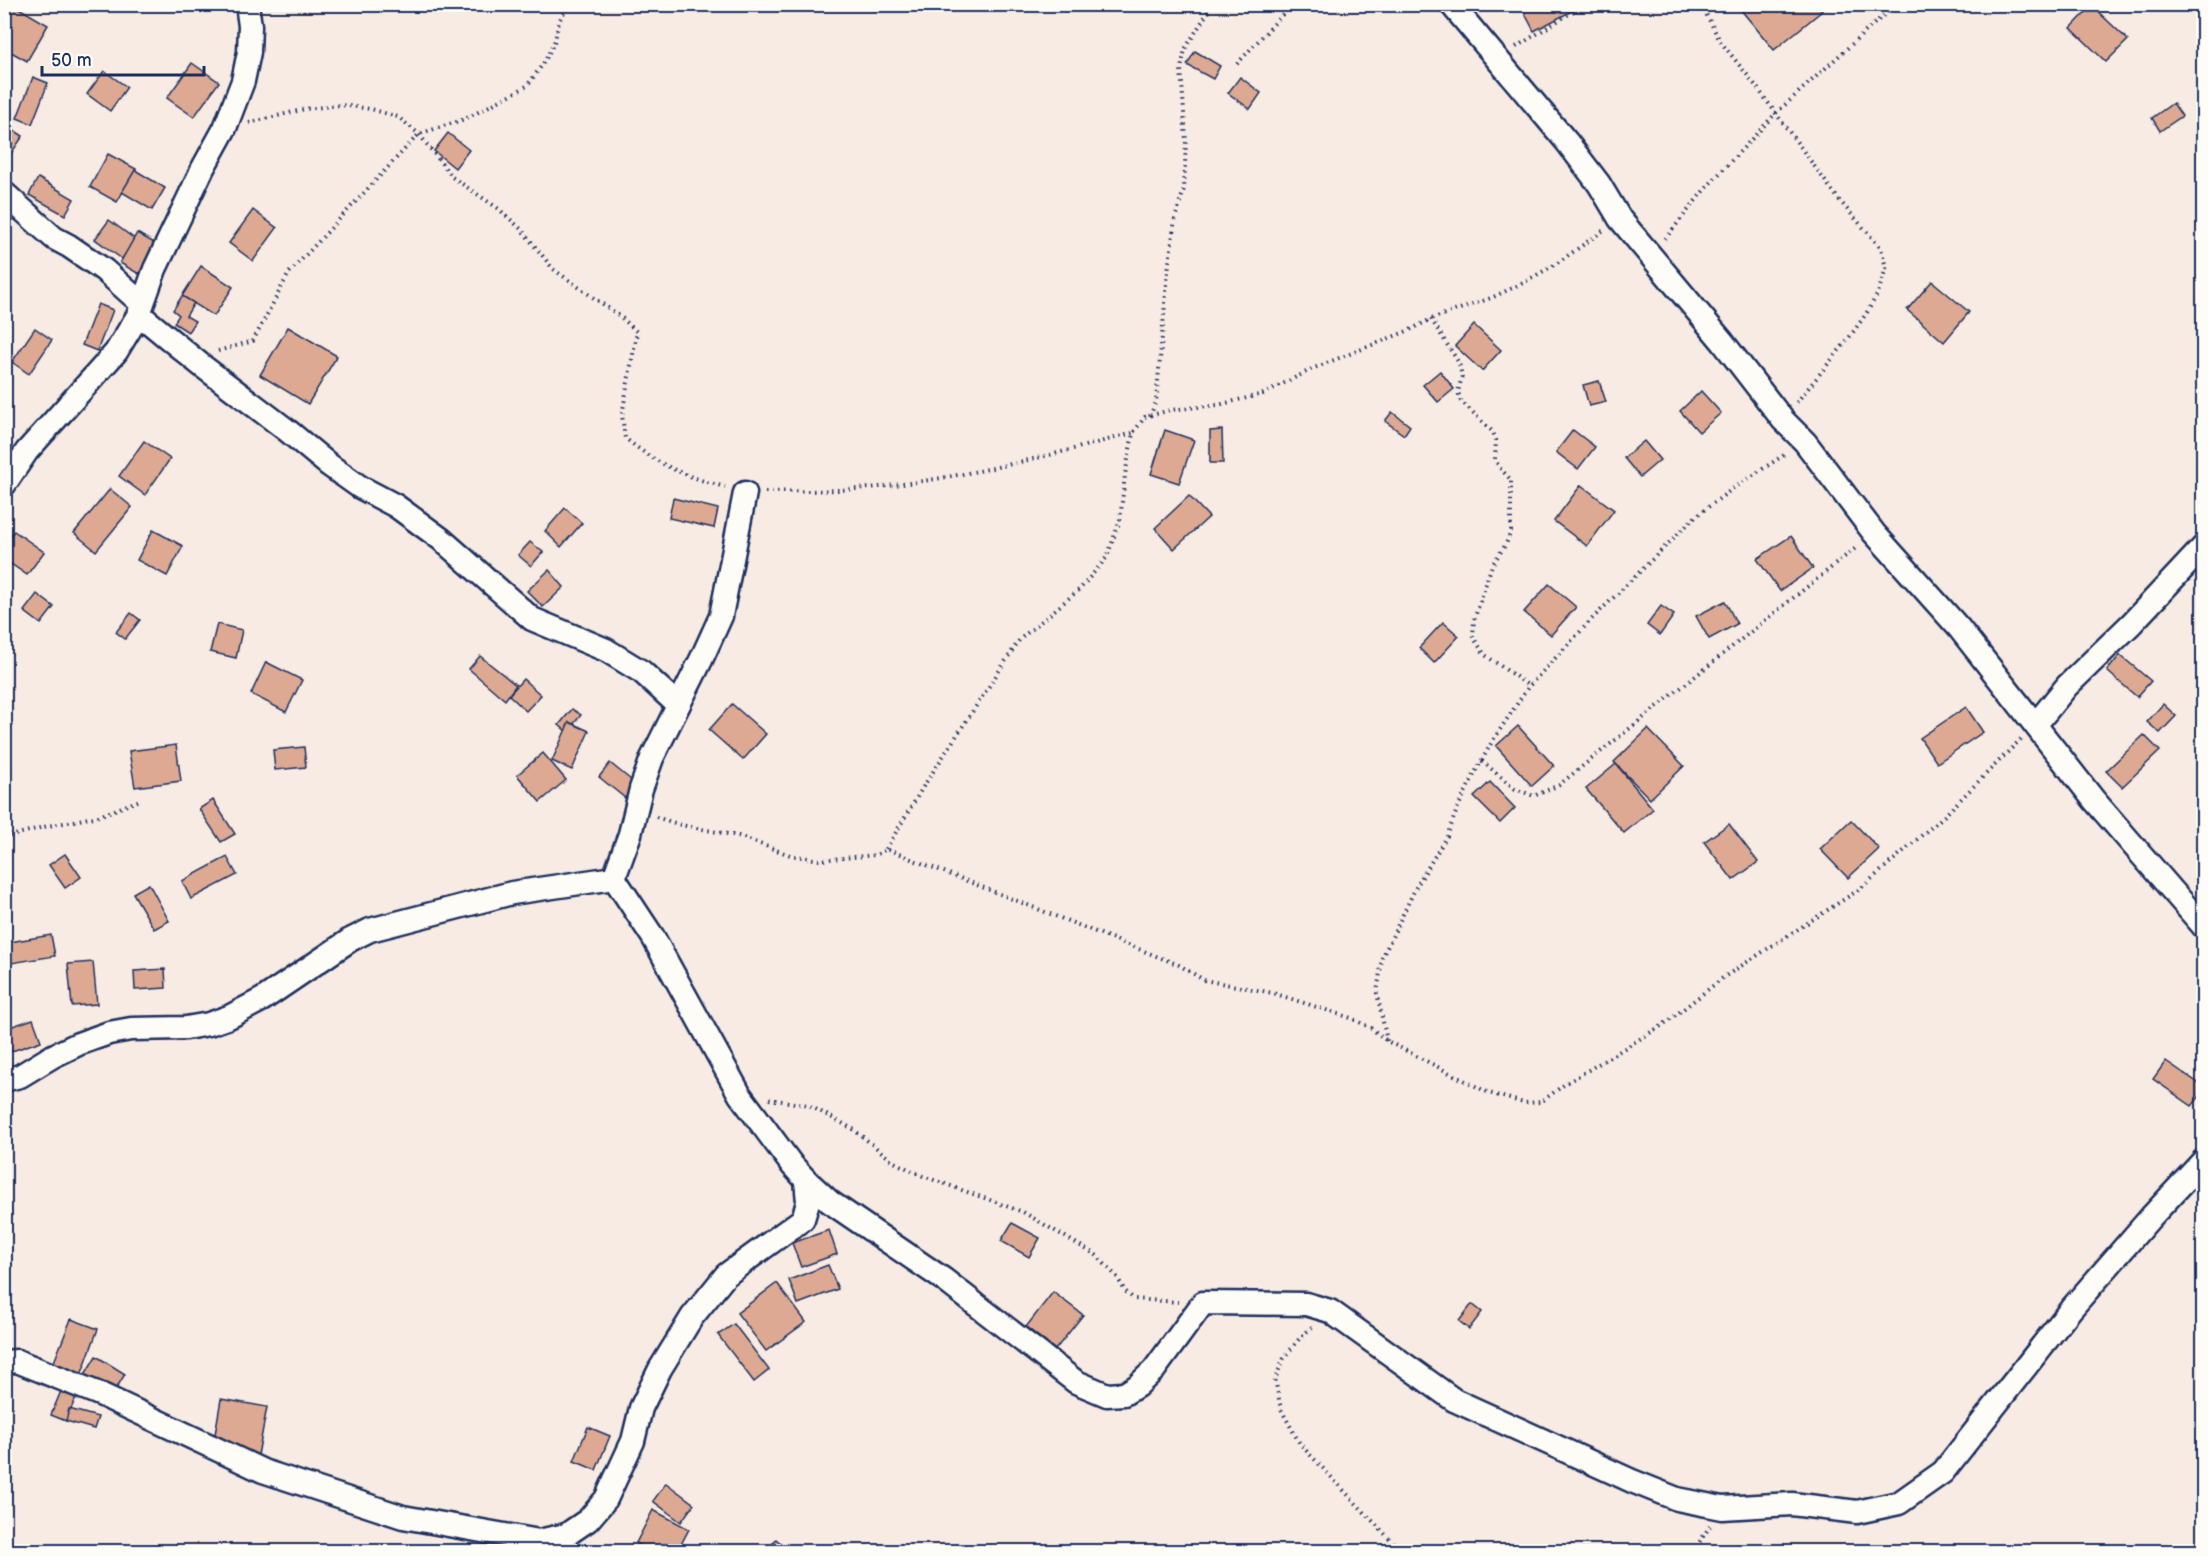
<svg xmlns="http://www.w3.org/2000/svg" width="2208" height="1556" font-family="'Balsamiq Sans',sans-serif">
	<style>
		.building { fill: #dda992; stroke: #1b2f5e; stroke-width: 1.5 }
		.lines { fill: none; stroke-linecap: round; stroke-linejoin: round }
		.minor-casing { stroke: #1b2f5e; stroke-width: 27 }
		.path { stroke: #1b2f5e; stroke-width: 4; stroke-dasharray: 1.5 4.5; stroke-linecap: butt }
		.minor { stroke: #fdfcf7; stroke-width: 22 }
	</style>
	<rect width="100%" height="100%" fill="#f7ebe3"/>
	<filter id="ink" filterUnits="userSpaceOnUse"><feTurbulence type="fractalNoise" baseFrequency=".0167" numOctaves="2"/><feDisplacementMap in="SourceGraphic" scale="12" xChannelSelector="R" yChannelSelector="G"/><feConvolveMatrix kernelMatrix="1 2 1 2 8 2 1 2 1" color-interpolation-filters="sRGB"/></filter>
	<g filter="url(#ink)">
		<g class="building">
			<polygon points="5,4 12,4 48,25 27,61 4,48"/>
			<polygon points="1520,4 1566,4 1570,12 1534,31"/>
			<polygon points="1748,4 1816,4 1822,11 1774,50 1741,10"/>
			<polygon points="2092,6 2128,40 2106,62 2071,28"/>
			<polygon points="1195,51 1220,66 1213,79 1187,65"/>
			<polygon points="192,63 219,82 194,117 167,98"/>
			<polygon points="104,71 127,87 110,111 87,94"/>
			<polygon points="33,77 48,83 32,124 17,118"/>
			<polygon points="1240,77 1261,93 1250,109 1228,93"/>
			<polygon points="2173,103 2182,116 2160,131 2152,118"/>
			<polygon points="6,125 23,136 4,164 4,126"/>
			<polygon points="448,133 469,150 455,168 434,151"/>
			<polygon points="108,154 136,169 117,202 90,187"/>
			<polygon points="135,170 165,188 152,210 122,192"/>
			<polygon points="38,178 74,199 65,215 29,195"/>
			<polygon points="253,210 277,228 253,261 229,243"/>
			<polygon points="109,220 136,240 122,259 95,239"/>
			<polygon points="137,233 156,244 139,274 120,263"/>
			<polygon points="201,266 233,287 214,316 182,296"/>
			<polygon points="1932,281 1969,312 1944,342 1907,310"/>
			<polygon points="182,296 194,303 186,316 195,321 188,332 174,323 179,315 173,310"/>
			<polygon points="98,304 113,310 97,351 82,345"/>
			<polygon points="1474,325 1501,350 1482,371 1455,346"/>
			<polygon points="288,327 337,356 308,404 260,375"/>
			<polygon points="35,328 52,340 29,374 12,362"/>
			<polygon points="1440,371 1454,389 1438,402 1423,385"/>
			<polygon points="1599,381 1606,402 1589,406 1583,385"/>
			<polygon points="1701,391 1721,413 1699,432 1680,411"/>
			<polygon points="1392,412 1410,426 1404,435 1385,421"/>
			<polygon points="1165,430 1194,440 1179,483 1151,474"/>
			<polygon points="1222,430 1223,463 1210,463 1210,431"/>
			<polygon points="1573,430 1595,447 1578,469 1556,452"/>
			<polygon points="144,441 170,459 145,495 119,476"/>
			<polygon points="1644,441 1660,460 1640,477 1624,458"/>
			<polygon points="1581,485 1614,510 1587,546 1554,521"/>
			<polygon points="110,489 132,507 96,551 74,533"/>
			<polygon points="1189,496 1209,517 1174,549 1155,528"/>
			<polygon points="673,498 718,509 714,528 669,518"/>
			<polygon points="565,508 582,523 561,547 545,531"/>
			<polygon points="153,530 183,546 167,576 137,560"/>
			<polygon points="14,531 44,552 27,575 4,559 4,544"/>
			<polygon points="1791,536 1813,568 1780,591 1757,559"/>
			<polygon points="530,542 543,552 531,566 518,555"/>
			<polygon points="549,570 564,587 543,607 527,591"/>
			<polygon points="1549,584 1576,607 1551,635 1524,612"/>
			<polygon points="37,594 54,607 41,624 24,611"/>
			<polygon points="1725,601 1737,624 1709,639 1696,616"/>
			<polygon points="1661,606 1674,615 1660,635 1647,625"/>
			<polygon points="131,613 140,620 125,639 116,632"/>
			<polygon points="1443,622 1459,636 1434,663 1419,648"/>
			<polygon points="217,624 242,630 236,658 210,652"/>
			<polygon points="2120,655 2151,681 2137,697 2107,671"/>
			<polygon points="480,656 516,685 505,700 469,669"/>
			<polygon points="266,662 302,680 286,712 251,694"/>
			<polygon points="523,679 541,695 526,711 509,695"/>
			<polygon points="732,704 766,734 743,760 709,730"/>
			<polygon points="2163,704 2176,716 2160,733 2147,722"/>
			<polygon points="1966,707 1983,732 1937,763 1920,738"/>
			<polygon points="572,709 581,715 567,732 559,725"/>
			<polygon points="569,722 589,731 572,770 552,761"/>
			<polygon points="1518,726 1554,766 1532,786 1496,746"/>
			<polygon points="1648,729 1684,766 1650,799 1614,762"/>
			<polygon points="2144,735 2160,751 2122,787 2106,771"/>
			<polygon points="176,745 181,781 135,787 129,751"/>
			<polygon points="304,747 306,767 275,770 273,750"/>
			<polygon points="543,753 566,780 540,802 517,775"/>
			<polygon points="610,763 636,784 625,798 599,777"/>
			<polygon points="1616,764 1653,809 1624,833 1586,789"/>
			<polygon points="1490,782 1515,808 1500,823 1474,797"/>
			<polygon points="213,800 235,834 221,842 199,809"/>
			<polygon points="1851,820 1879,849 1848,878 1820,849"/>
			<polygon points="1729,824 1758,862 1733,880 1704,842"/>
			<polygon points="65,854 81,877 65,888 49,865"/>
			<polygon points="227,857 237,875 191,899 182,881"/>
			<polygon points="149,884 169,921 154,929 133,893"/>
			<polygon points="51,935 55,956 5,964 4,943"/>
			<polygon points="93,962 97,1004 72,1006 68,964"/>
			<polygon points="165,969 166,988 135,990 134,971"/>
			<polygon points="33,1019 41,1041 9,1052 4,1039 4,1029"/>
			<polygon points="2166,1061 2204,1087 2204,1091 2192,1106 2153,1079"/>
			<polygon points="1012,1223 1040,1238 1029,1257 1001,1241"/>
			<polygon points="829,1230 837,1254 801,1267 792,1243"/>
			<polygon points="828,1265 838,1289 798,1304 789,1280"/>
			<polygon points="777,1283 806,1322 766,1351 737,1313"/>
			<polygon points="1053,1292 1083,1315 1055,1350 1026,1327"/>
			<polygon points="1472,1304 1482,1312 1469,1329 1459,1321"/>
			<polygon points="71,1319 98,1329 80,1378 52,1367"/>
			<polygon points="734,1324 769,1370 754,1382 718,1335"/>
			<polygon points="96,1356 125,1374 113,1394 84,1376"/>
			<polygon points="64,1384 79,1390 66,1421 51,1415"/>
			<polygon points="221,1399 267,1407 258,1455 213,1446"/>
			<polygon points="69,1409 98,1417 94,1429 66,1421"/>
			<polygon points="588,1427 610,1436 596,1470 574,1461"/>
			<polygon points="666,1483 694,1504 681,1522 653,1501"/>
			<polygon points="653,1510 689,1529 677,1552 653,1552 636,1543"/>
			<polygon points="776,1539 791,1552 766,1552"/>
		</g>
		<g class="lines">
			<g class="minor-casing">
				<g id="minor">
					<polyline points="1451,4 1567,142 1599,184 1620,219 1722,341 1783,420 1805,442 1874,533 1959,628 2094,800 2204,927"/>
					<polyline points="4,193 54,238 69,246 104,270 142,304"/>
					<polyline points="139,314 201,365 288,431 329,465 360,487 396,506 441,539 532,619 606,650 642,672 678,705"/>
					<polyline points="4,485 27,451 116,352 139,314 155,269 203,168 225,128 243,81 249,52 250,26 247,4"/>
					<polyline points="2036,724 2067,686 2131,624 2204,546"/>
					<polyline points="4,1080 20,1076 53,1056 78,1044 109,1033 131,1029 186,1028 209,1024 229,1017 263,999 350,940 370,930 512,893 614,878 630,834 641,789 652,758 701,660 721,616 745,493"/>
					<polyline points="806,1180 830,1202 943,1279 1076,1382 1107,1395 1124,1394 1137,1386 1154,1370 1203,1303 1306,1304 1330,1311 1454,1400 1632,1481 1677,1499 1722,1508 1792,1504 1857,1512 1899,1503 1943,1472 2071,1309 2151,1217 2204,1160"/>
					<polyline points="4,1362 17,1361 102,1395 263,1471 403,1517 539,1541 566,1535 588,1520 606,1499 633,1441 641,1408 660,1369 692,1317 726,1275 803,1219 808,1202 806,1180 792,1165 740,1095 653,937 614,878"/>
				</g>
			</g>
			<g class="path">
				<polyline points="1701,4 1720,41 1756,86 1839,200 1881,248 1886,268 1878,293 1866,314 1846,342 1796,403"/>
				<polyline points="1516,47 1585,4"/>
				<polyline points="1237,64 1292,4"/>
				<path d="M249 123 305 109 341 105 371 109 398 117 419 134 452 177 499 209 522 230 553 269 621 317 637 332 622 415 625 438C658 465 684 476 725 487"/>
				<polyline points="1665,239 1705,189 1776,113 1885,14 1899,4"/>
				<polyline points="1431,319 1459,363 1462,376 1458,392 1461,401 1493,432 1496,440 1495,459 1499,467 1511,480 1511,531 1506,544 1492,565 1474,620 1473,637 1485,655 1529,686"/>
				<polyline points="218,351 253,341 289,273 419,134 465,119 527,86 545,61 555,40 559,21 569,4"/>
				<polyline points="1150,416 1156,402 1168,271 1175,219 1184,189 1186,141 1181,69 1185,49 1213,4"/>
				<path d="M765 492C803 491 841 491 879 487 965 477 1050 456 1133 433"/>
				<polyline points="1482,761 1515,789 1534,796 1559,785 1857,547"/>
				<polyline points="656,817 681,825 738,836 790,855 820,860 876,855 886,849 1179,965 1204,980 1273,993 1351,1018 1371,1028 1387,1041 1489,1093 1524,1103 1541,1102 1565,1084 1663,1025 1724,977 1860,889 1944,816 2021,739"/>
				<polyline points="4,838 43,827 99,816 140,800"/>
				<polyline points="886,849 923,787 1020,639 1080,589 1107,557 1120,520 1125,475 1133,433 1145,417 1170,410 1218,405 1263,394 1314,368 1410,330 1431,319 1491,298 1523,283 1556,264 1604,230"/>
				<polyline points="1387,1041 1377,993 1382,958 1416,887 1447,836 1458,807 1476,771 1493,740 1529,686 1593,618 1696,516 1735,487 1787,453"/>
				<polyline points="769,1099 808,1105 853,1129 894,1162 923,1176 1023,1212 1096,1255 1117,1277 1125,1291 1134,1299 1178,1302"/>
				<polyline points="1312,1327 1299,1339 1284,1358 1275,1379 1281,1409 1300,1444 1402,1552"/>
				<polyline points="1693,1552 1710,1526"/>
			</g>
			<use href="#minor" class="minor"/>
		</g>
	</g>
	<rect width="2208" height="1556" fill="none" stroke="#fdfcf7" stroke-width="24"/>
	<rect x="12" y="12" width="2184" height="1532" fill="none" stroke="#1b2f5e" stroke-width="2" filter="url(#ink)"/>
	<path d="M42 66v9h162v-9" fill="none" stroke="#1b2f5e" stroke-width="3"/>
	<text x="51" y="66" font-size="18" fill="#1b2f5e" stroke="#fdfcf7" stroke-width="4.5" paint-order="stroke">50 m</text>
</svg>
